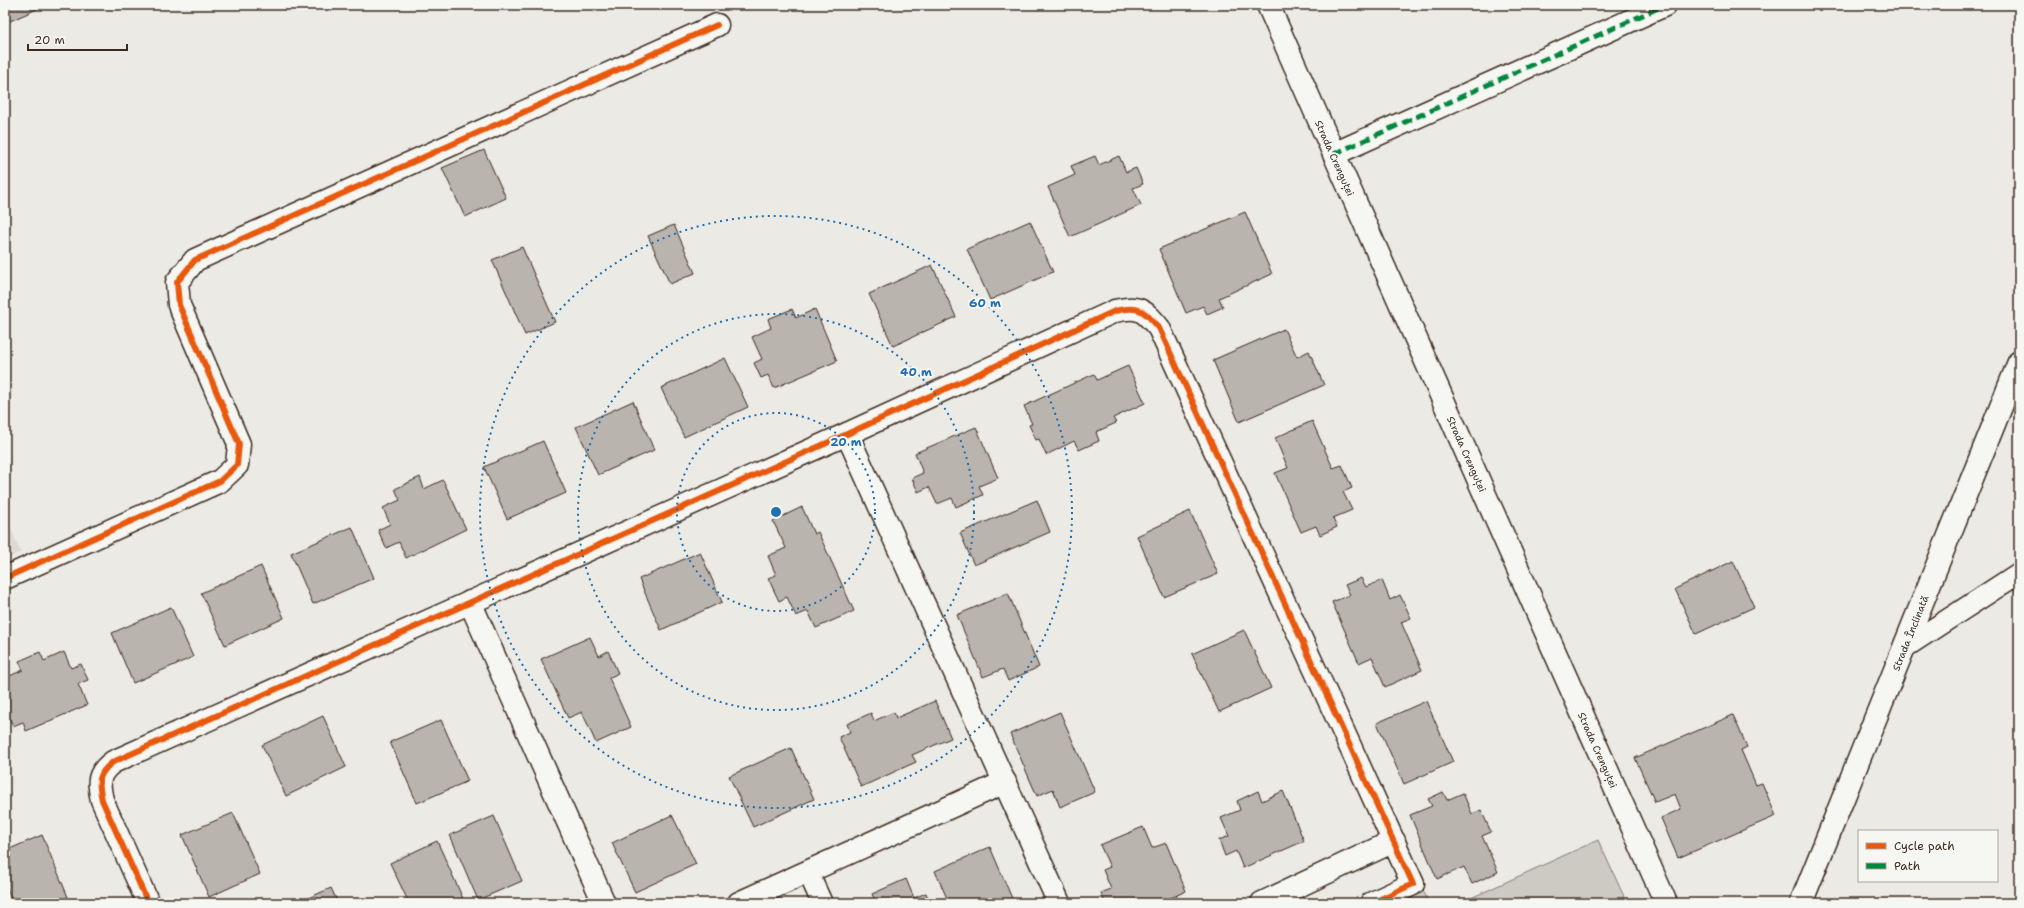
<svg xmlns="http://www.w3.org/2000/svg" width="2024" height="908" font-family="'Shantell Sans',sans-serif">
	<style>
		.built { fill: #dcdad4 }
		.green { fill: #cdcac4; stroke: #847a71 }
		.building { fill: #bab4ae; stroke: #3b2a1e }
		.lines { fill: none; stroke-linecap: round; stroke-linejoin: round }
		.service-casing { stroke: #3b2a1e; stroke-width: 23 }
		.minor-casing { stroke: #3b2a1e; stroke-width: 25 }
		.service { stroke: #f6f6f2; stroke-width: 20 }
		.minor { stroke: #f6f6f2; stroke-width: 22 }
		.quiet { stroke: #00873e; stroke-width: 5; stroke-dasharray: 10 5; stroke-linecap: butt }
		.cycleway-casing { stroke: #f6f6f2; stroke-width: 8 }
		.cycleway { stroke: #e8590c; stroke-width: 6 }
		.ring { fill: none; stroke: #1f6fb2; stroke-width: 2; stroke-dasharray: 2 4 }
		.labels { text-anchor: middle; stroke-width: 4; stroke-linejoin: round; paint-order: stroke }
		.street-label { font-size: 10px; fill: #3b2a1e; stroke: #f6f6f2 }
		.centre { fill: #1f6fb2; stroke: #f6f6f2; stroke-width: 2 }
		.ring-label { font-size: 12px; text-anchor: middle; font-weight: bold; fill: #1f6fb2; stroke: #f6f6f2; stroke-width: 4; stroke-linejoin: round; paint-order: stroke }
	</style>
	<rect width="100%" height="100%" fill="#ebeae5"/>
	<filter id="ink" filterUnits="userSpaceOnUse"><feTurbulence type="fractalNoise" baseFrequency=".025" numOctaves="2"/><feDisplacementMap in="SourceGraphic" scale="8" xChannelSelector="R" yChannelSelector="G"/><feConvolveMatrix kernelMatrix="1 2 1 2 8 2 1 2 1" color-interpolation-filters="sRGB"/></filter>
	<g filter="url(#ink)">
		<polygon class="built" points="5,515 21,552 5,559"/>
		<g class="green">
			<polygon points="1598,840 1627,903 1460,903"/>
			<polygon points="1422,888 1429,903 1390,903"/>
		</g>
		<g class="building">
			<polygon points="5,5 46,5 8,22 5,18"/>
			<polygon points="484,150 506,198 465,217 442,168"/>
			<polygon points="1095,156 1099,165 1119,156 1126,172 1136,168 1143,184 1133,188 1141,205 1070,237 1048,187 1075,175 1071,166"/>
			<polygon points="1245,212 1272,274 1219,298 1223,307 1207,314 1203,306 1186,313 1159,249"/>
			<polygon points="1030,221 1053,272 990,300 967,249"/>
			<polygon points="674,225 695,273 670,284 648,236"/>
			<polygon points="522,247 555,322 525,335 492,260"/>
			<polygon points="932,265 956,317 893,346 869,294"/>
			<polygon points="792,309 796,318 815,309 837,361 774,388 768,375 761,378 754,363 762,359 752,337 771,328 768,319"/>
			<polygon points="1284,329 1297,357 1309,351 1324,385 1239,422 1213,360"/>
			<polygon points="725,358 748,407 684,437 661,388"/>
			<polygon points="1128,366 1145,403 1113,418 1116,423 1096,432 1099,441 1079,450 1074,441 1046,455 1039,439 1036,440 1029,425 1032,424 1024,406 1094,374 1097,380"/>
			<polygon points="633,401 654,450 598,475 576,427"/>
			<polygon points="1312,421 1333,468 1342,465 1352,488 1343,492 1352,510 1333,518 1337,527 1320,535 1316,526 1301,532 1275,473 1288,468 1275,438"/>
			<polygon points="976,427 998,478 979,486 983,495 956,507 952,498 937,504 929,487 918,492 912,478 923,473 915,453"/>
			<polygon points="543,441 566,493 507,519 484,467"/>
			<polygon points="420,477 424,489 443,480 466,529 406,558 399,542 386,548 378,530 390,524 383,508 400,500 395,489"/>
			<polygon points="1037,500 1050,532 974,565 960,533"/>
			<polygon points="802,507 814,534 818,532 854,611 816,628 808,611 796,616 787,597 779,601 768,578 776,575 768,556 786,548 773,521"/>
			<polygon points="1190,511 1218,574 1164,597 1137,536"/>
			<polygon points="352,527 374,578 313,604 291,553"/>
			<polygon points="700,552 722,602 661,630 639,579"/>
			<polygon points="1733,561 1754,607 1696,634 1675,589"/>
			<polygon points="261,566 284,618 225,645 201,593"/>
			<polygon points="1361,578 1366,587 1382,580 1390,600 1400,595 1411,618 1401,622 1422,670 1385,687 1372,657 1359,663 1332,602 1350,595 1345,585"/>
			<polygon points="1008,593 1039,667 1008,681 1003,669 983,677 957,615"/>
			<polygon points="171,607 193,657 133,683 112,633"/>
			<polygon points="1244,630 1271,688 1219,712 1192,654"/>
			<polygon points="590,637 599,656 608,651 618,673 609,678 631,727 596,743 582,712 568,718 541,659"/>
			<polygon points="40,652 44,661 64,652 71,668 81,664 88,680 78,684 87,705 26,731 23,722 13,726 5,708 5,690 8,689 5,678 23,670 19,661"/>
			<polygon points="935,701 951,738 912,755 916,762 861,787 839,737 850,732 847,724 871,713 874,721 894,712 896,718"/>
			<polygon points="1426,701 1453,762 1404,784 1377,723"/>
			<polygon points="1060,712 1095,792 1060,807 1053,789 1037,796 1010,734"/>
			<polygon points="1733,715 1747,747 1741,750 1756,785 1762,783 1776,816 1678,858 1661,818 1681,809 1675,794 1655,802 1635,758"/>
			<polygon points="323,716 346,767 286,796 262,745"/>
			<polygon points="441,720 468,781 417,803 390,742"/>
			<polygon points="791,748 814,799 753,827 729,776"/>
			<polygon points="1258,791 1262,801 1283,791 1304,841 1243,868 1236,851 1225,856 1219,840 1229,836 1221,818 1240,810 1237,801"/>
			<polygon points="1443,792 1447,800 1463,793 1472,814 1481,810 1491,832 1482,836 1498,872 1472,884 1464,867 1437,879 1410,815 1432,806 1428,799"/>
			<polygon points="233,813 260,874 209,897 182,835"/>
			<polygon points="672,815 696,864 635,892 612,843"/>
			<polygon points="494,816 522,881 478,900 450,835"/>
			<polygon points="1143,827 1152,848 1166,843 1186,891 1160,903 1105,903 1101,893 1111,889 1103,870 1110,867 1100,845"/>
			<polygon points="42,835 68,897 53,903 13,903 5,885 5,851"/>
			<polygon points="437,841 465,903 409,903 390,863"/>
			<polygon points="990,847 1014,903 949,903 935,871"/>
			<polygon points="906,879 914,898 926,893 930,903 876,903 872,894"/>
			<polygon points="331,888 338,903 297,903"/>
		</g>
		<g class="lines">
			<g class="service-casing">
				<g id="service">
					<polyline points="1904,648 2019,573"/>
					<polyline points="808,872 822,903"/>
				</g>
			</g>
			<g class="minor-casing">
				<g id="minor">
					<polyline points="1268,5 1666,903"/>
					<polyline points="1334,154 1665,5"/>
					<polyline points="847,434 1059,903"/>
					<polyline points="5,578 220,481 237,465 239,444 179,305 177,282 195,260 717,25"/>
					<polyline points="470,602 604,903"/>
					<path d="M148 903 102 800C98 782 97 774 113 762L847 434 1115 311C1139 305 1144 310 1159 328L1413 884 1372 903"/>
					<polyline points="739,903 1005,782"/>
					<polyline points="1262,903 1394,841"/>
					<polyline points="1801,903 2019,362"/>
				</g>
			</g>
			<use href="#service" class="service"/>
			<use href="#minor" class="minor"/>
			<polyline class="quiet" points="1334,154 1665,5"/>
			<g class="cycleway-casing">
				<g id="cycleway">
					<polyline points="5,578 220,481 237,465 239,444 179,305 177,282 195,260 717,25"/>
					<path d="M148 903 102 800C98 782 97 774 113 762L847 434 1115 311C1139 305 1144 310 1159 328L1413 884 1372 903"/>
				</g>
			</g>
			<use href="#cycleway" class="cycleway"/>
		</g>
	</g>
	<g class="ring">
		<circle cx="776" cy="512" r="99"/>
		<circle cx="776" cy="512" r="198"/>
		<circle cx="776" cy="512" r="296"/>
	</g>
	<g class="labels">
		<g class="street-label">
			<text transform="translate(1335 158) rotate(66)" y="4">Strada Crenguței</text>
			<text transform="translate(1467 454) rotate(66)" y="4">Strada Crenguței</text>
			<text transform="translate(1910 633) rotate(-68)" y="4">Strada Înclinată</text>
			<text transform="translate(1598 750) rotate(66)" y="4">Strada Crenguței</text>
		</g>
	</g>
	<circle cx="776" cy="512" r="6" class="centre"/>
	<g class="ring-label">
		<text x="985" y="307">60 m</text>
		<text x="916" y="376">40 m</text>
		<text x="846" y="446">20 m</text>
	</g>
	<rect width="2024" height="908" fill="none" stroke="#f6f6f2" stroke-width="20"/>
	<rect x="10" y="10" width="2004" height="888" fill="none" stroke="#3b2a1e" stroke-width="1.5" filter="url(#ink)"/>
	<rect x="1858" y="830" width="140" height="52" fill="#f6f6f2" stroke="#aba49d"/>
	<rect x="1866" y="843" width="20" height="6" fill="#e8590c" stroke="#aba49d"/>
	<text x="1894" y="850" font-size="12" fill="#3b2a1e">Cycle path</text>
	<rect x="1866" y="863" width="20" height="6" fill="#00873e" stroke="#aba49d"/>
	<text x="1894" y="870" font-size="12" fill="#3b2a1e">Path</text>
	<path d="M28 44v6h99v-6" fill="none" stroke="#3b2a1e" stroke-width="2"/>
	<text x="34" y="44" font-size="12" fill="#3b2a1e" stroke="#f6f6f2" stroke-width="3" paint-order="stroke">20 m</text>
</svg>
